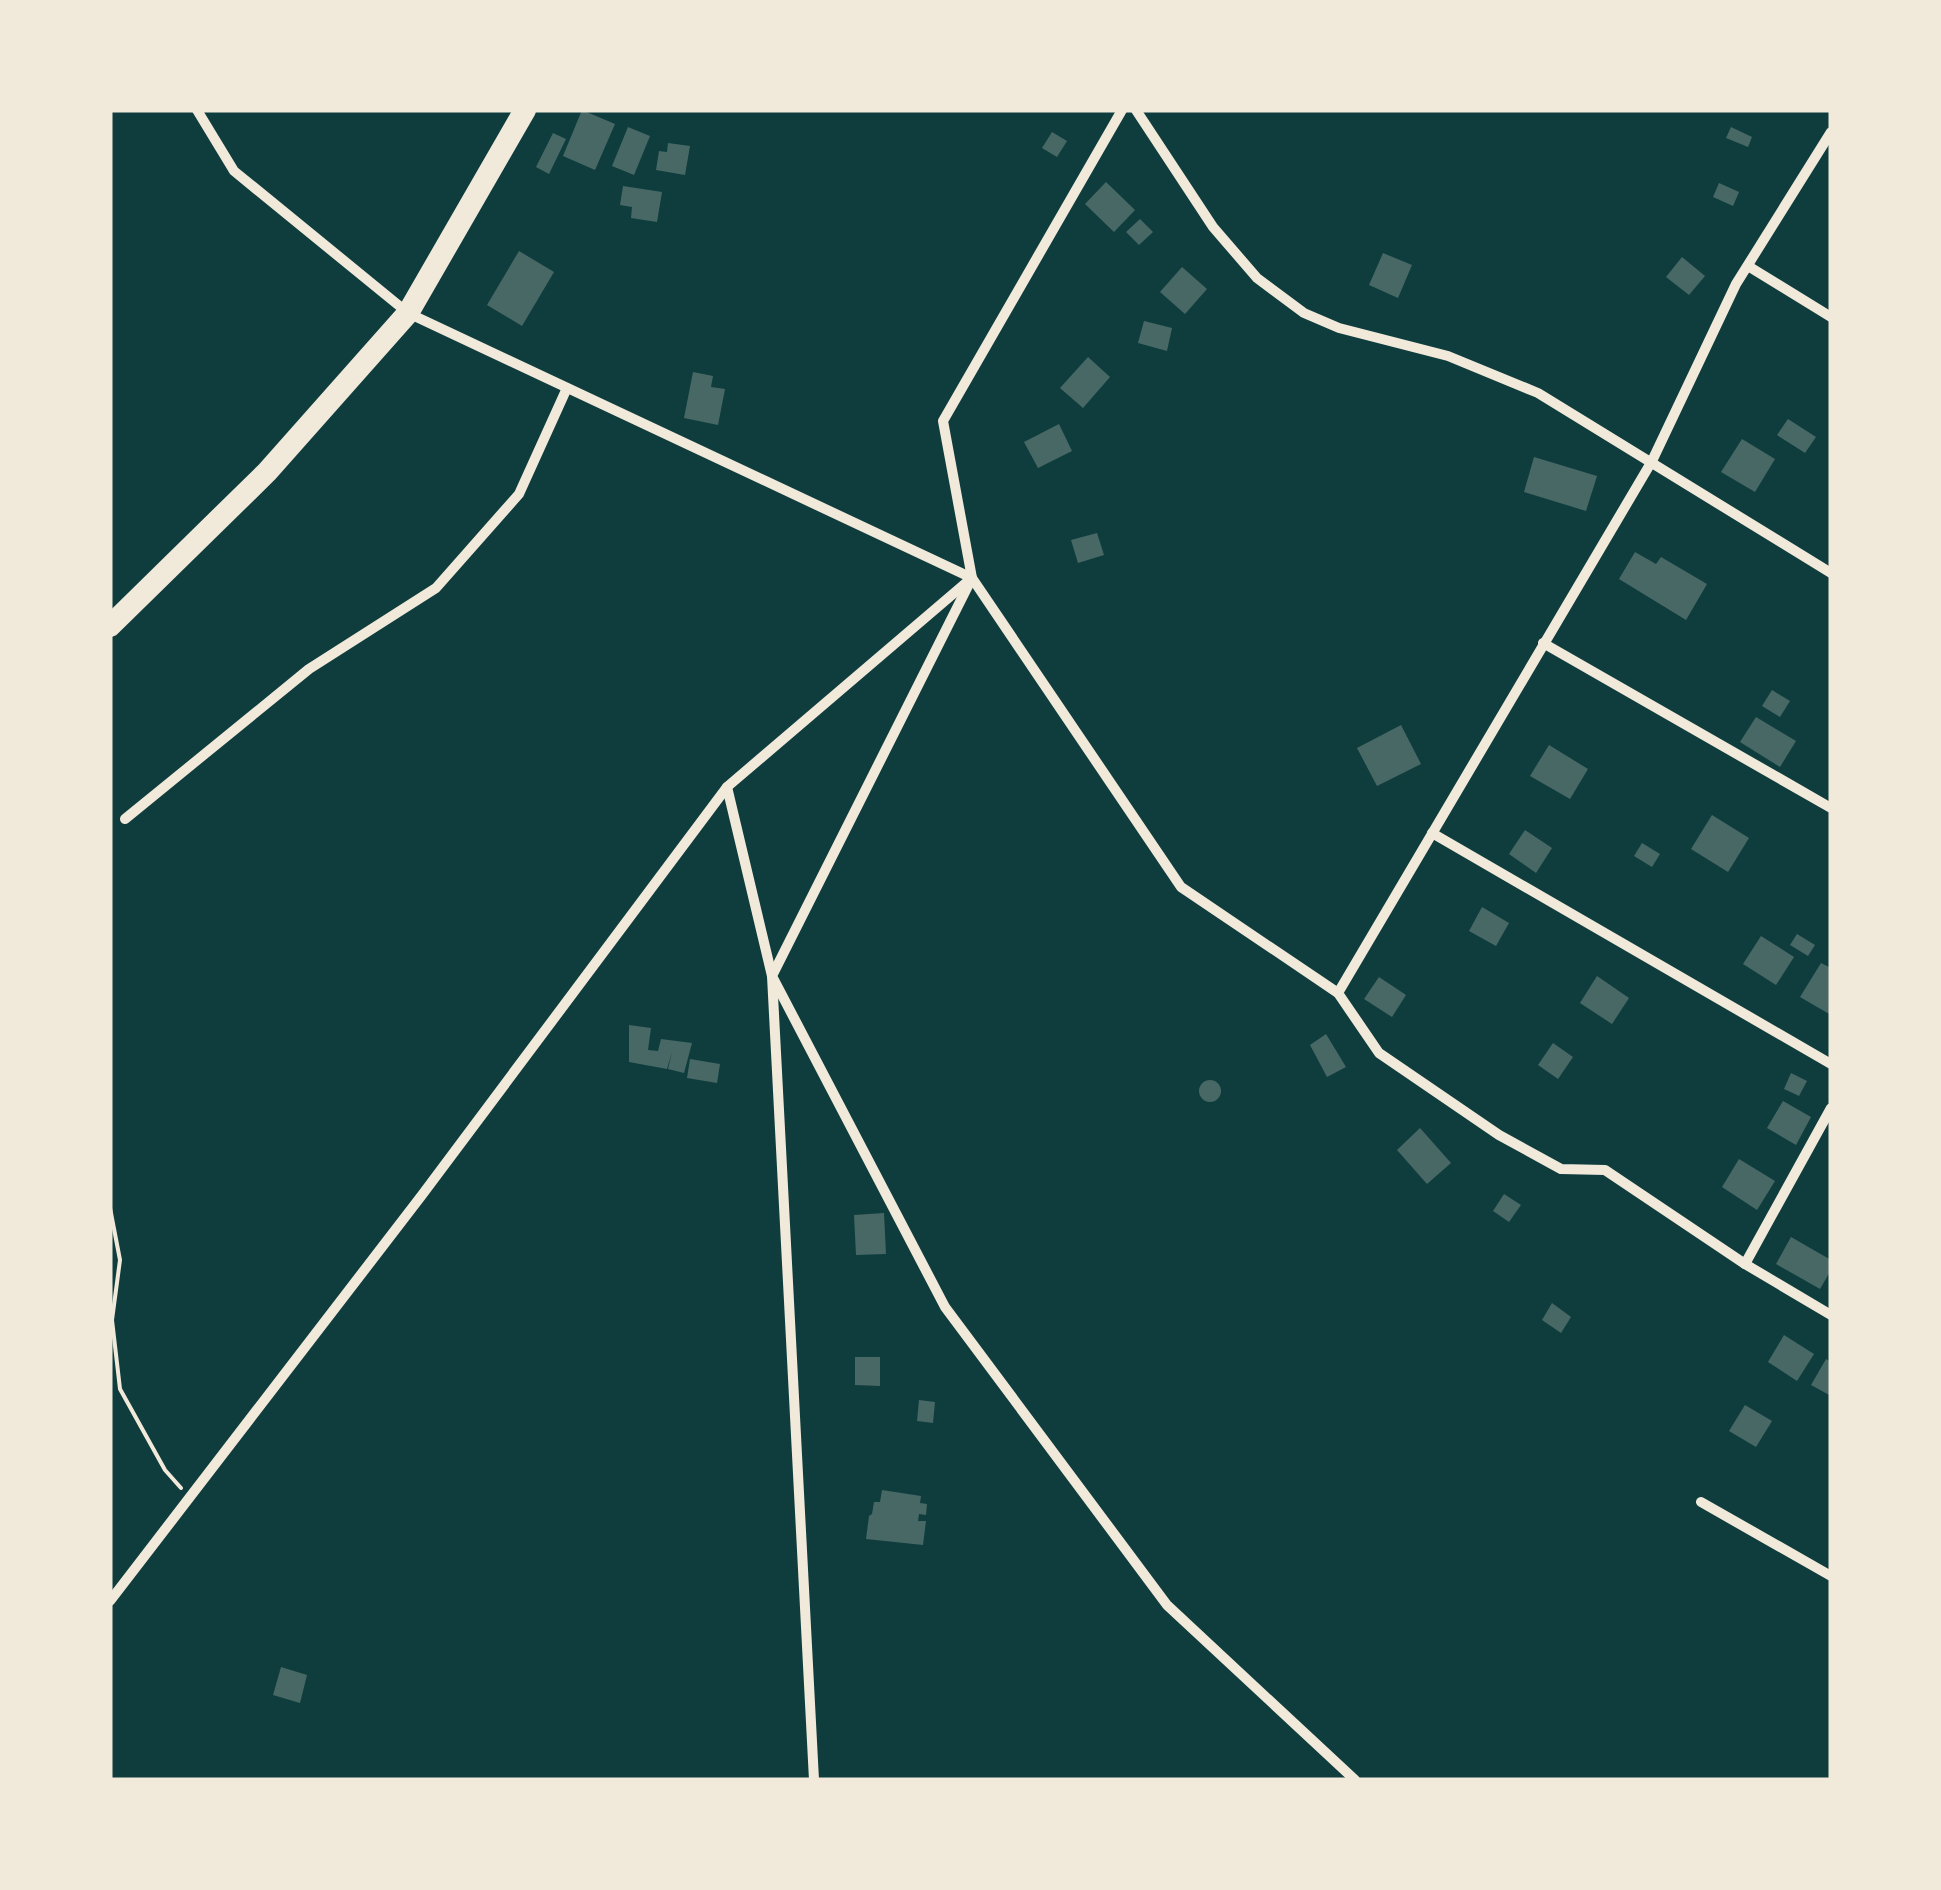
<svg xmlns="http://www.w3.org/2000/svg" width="1941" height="1890" font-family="'Open Sans',sans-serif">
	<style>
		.building { fill: #486865 }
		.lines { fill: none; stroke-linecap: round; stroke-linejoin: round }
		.path { stroke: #f1e9da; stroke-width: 4 }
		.minor { stroke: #f1e9da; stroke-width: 10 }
		.trunk { stroke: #f1e9da; stroke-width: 22 }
	</style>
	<rect width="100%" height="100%" fill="#0f3d3e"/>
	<g class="building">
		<polygon points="582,110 615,124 595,170 563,156"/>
		<polygon points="628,127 650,136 634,175 612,166"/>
		<polygon points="1731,127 1752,137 1748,147 1726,138"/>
		<polygon points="1052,132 1067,141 1057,157 1042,148"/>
		<polygon points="553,133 566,139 549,174 536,167"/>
		<polygon points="668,143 690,146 685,175 656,170 659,151 667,152"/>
		<polygon points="1106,182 1135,210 1114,232 1085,204"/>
		<polygon points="1719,183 1739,192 1733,206 1713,197"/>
		<polygon points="623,186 662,192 657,222 631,218 632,207 620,205"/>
		<polygon points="1140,219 1153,232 1139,245 1126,232"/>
		<polygon points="519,251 554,272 522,326 487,305"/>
		<polygon points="1383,253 1412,265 1398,298 1369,285"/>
		<polygon points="1682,257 1705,276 1689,295 1666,277"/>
		<polygon points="1182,267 1207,289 1185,314 1160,292"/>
		<polygon points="1144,321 1172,328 1167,351 1138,343"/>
		<polygon points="1088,357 1110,377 1083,408 1060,388"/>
		<polygon points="693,372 713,376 711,387 725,389 718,425 684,418"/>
		<polygon points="1788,419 1816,437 1805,453 1777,435"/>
		<polygon points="1059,424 1072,451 1038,468 1024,442"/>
		<polygon points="1742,439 1775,459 1755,492 1721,472"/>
		<polygon points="1534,457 1597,476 1586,511 1524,492"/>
		<polygon points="1097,533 1104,555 1078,563 1071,540"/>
		<polygon points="1635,552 1656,564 1661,557 1707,584 1686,620 1619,579"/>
		<polygon points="1772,690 1790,701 1780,717 1762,706"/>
		<polygon points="1756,717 1796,741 1780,767 1740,742"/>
		<polygon points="1401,725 1421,764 1377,786 1357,748"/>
		<polygon points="1549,745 1588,769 1570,799 1530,776"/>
		<polygon points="1712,815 1749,838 1728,872 1691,849"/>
		<polygon points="1525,830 1552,848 1536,873 1509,854"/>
		<polygon points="1642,843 1660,854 1652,867 1634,856"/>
		<polygon points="1482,907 1509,923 1496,946 1469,931"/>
		<polygon points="1797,934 1815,945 1808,956 1790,945"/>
		<polygon points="1761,936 1794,957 1776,985 1743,964"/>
		<polygon points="1821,963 1831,968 1831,1015 1800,997"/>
		<polygon points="1597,976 1629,998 1612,1024 1580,1003"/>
		<polygon points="1379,977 1406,995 1392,1017 1364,999"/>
		<polygon points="629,1025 651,1028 648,1050 658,1051 661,1039 692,1043 684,1073 668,1069 672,1052 667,1069 629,1062"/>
		<polygon points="1326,1034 1346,1067 1327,1077 1310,1045"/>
		<polygon points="1553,1043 1573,1057 1558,1079 1538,1065"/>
		<polygon points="690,1059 720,1064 717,1083 687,1078"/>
		<polygon points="1791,1073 1807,1081 1799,1096 1784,1089"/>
		<circle cx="1210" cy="1091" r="11"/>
		<polygon points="1783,1101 1811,1117 1796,1145 1767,1128"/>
		<polygon points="1420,1128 1451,1163 1427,1184 1397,1150"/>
		<polygon points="1739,1159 1775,1181 1757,1210 1722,1187"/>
		<polygon points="1504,1194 1521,1205 1509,1222 1493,1211"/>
		<polygon points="884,1213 886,1254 856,1255 854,1215"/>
		<polygon points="1791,1237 1831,1260 1831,1270 1820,1289 1776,1264"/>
		<polygon points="1552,1303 1571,1317 1561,1333 1542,1320"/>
		<polygon points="1784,1335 1814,1354 1797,1381 1768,1362"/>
		<polygon points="855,1357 880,1357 880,1386 855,1385"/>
		<polygon points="1826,1359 1831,1362 1831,1396 1811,1385"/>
		<polygon points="919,1400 935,1402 933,1423 917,1421"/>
		<polygon points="1745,1405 1772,1421 1756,1447 1729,1431"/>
		<polygon points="882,1490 921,1496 920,1503 927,1504 926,1515 919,1514 918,1521 926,1521 923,1545 866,1539 869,1516 872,1514 874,1502 880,1502"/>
		<polygon points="281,1667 307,1675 300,1703 273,1695"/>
	</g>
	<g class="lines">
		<polyline class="path" points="110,1208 120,1260 112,1320 120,1389 165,1470 181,1488"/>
		<g class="minor">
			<polyline points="197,110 234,171 408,313 972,578"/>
			<polyline points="1122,110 943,421 972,578 1181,887 1338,993 1379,1053 1499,1135 1561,1169 1605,1170 1745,1264 1831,1315"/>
			<polyline points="1136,110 1213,227 1257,278 1304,313 1339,328 1448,356 1538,393 1831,573"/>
			<polyline points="1748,266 1831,317"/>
			<polyline points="972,578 772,976 945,1307 1167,1605 1355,1780"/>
			<polyline points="1543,643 1831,808"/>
			<polyline points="727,787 772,976 814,1780"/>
			<polyline points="125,819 309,669 436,588 519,494 567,388"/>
			<polyline points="1432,833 1831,1064"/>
			<polyline points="1338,993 1652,461 1736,284 1831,132"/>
			<polyline points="1745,1264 1831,1108"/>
			<polyline points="1701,1502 1831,1576"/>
			<polyline points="110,1601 422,1195 727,787 967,582"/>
		</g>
		<polyline class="trunk" points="110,626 267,472 408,313 525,110"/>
	</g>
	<rect width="1941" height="1890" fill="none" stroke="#f1e9da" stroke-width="225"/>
</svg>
